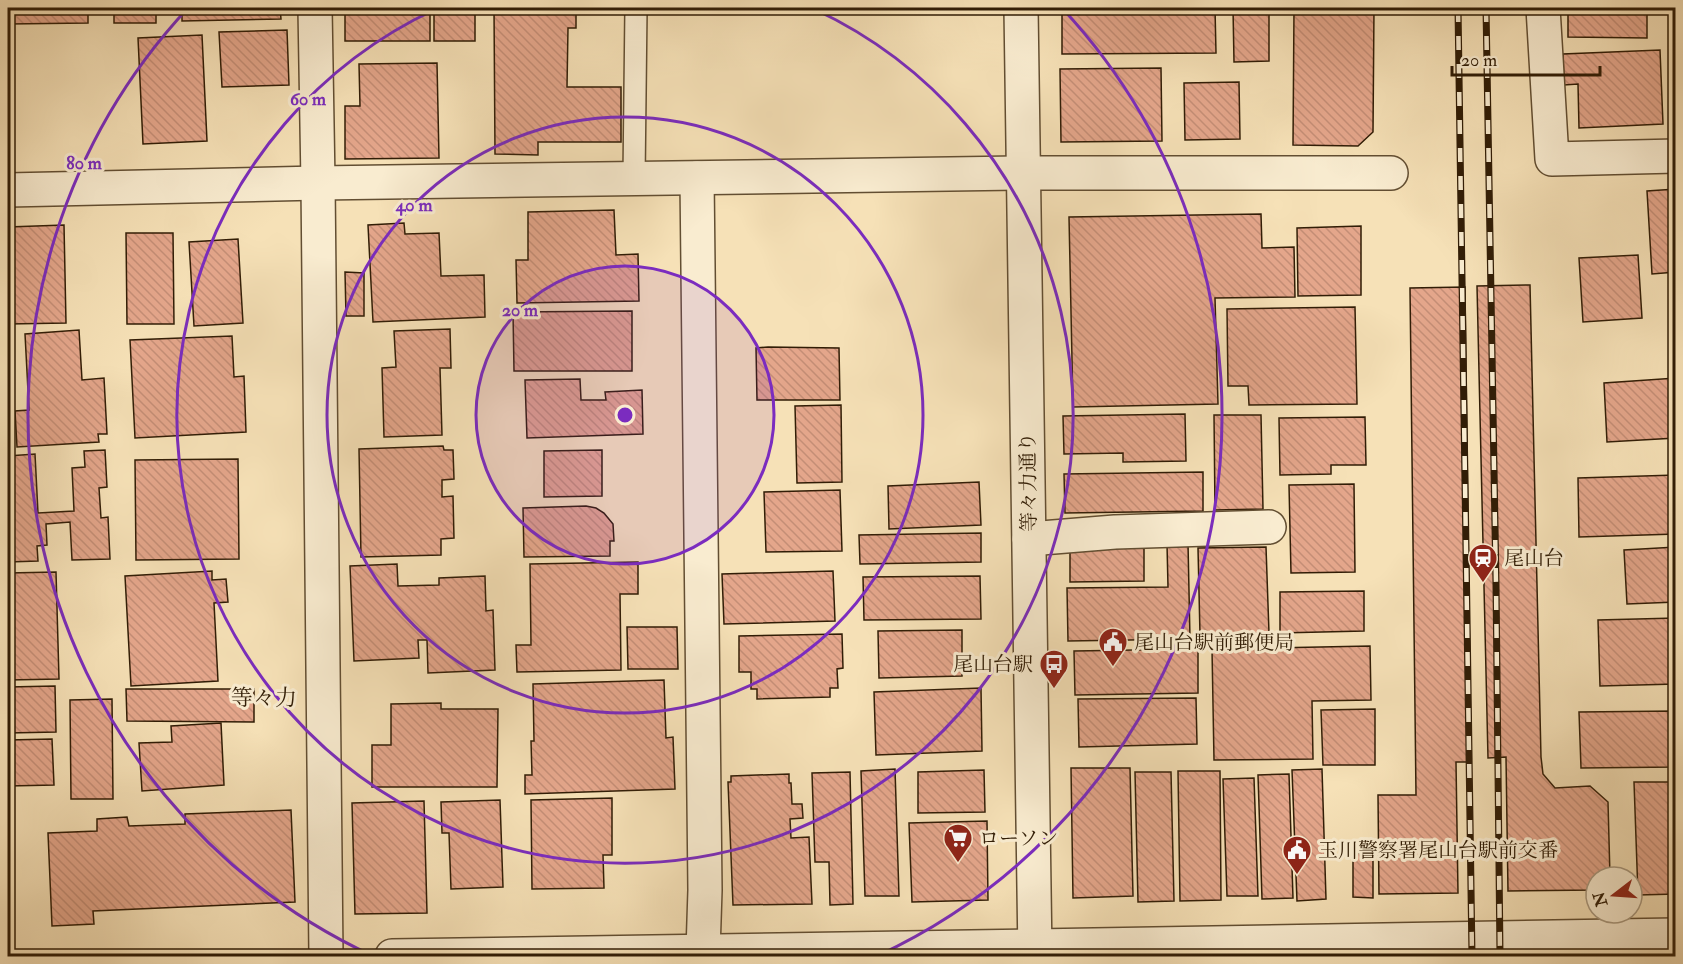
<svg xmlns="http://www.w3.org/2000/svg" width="1683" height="964" font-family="'IM FELL Double Pica','Noto Serif JP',serif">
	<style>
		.building { fill: url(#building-back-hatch); stroke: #311d06; stroke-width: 1.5 }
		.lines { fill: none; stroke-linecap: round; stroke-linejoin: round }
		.service-casing { stroke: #624e32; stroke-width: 24 }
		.minor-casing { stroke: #624e32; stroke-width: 36 }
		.tertiary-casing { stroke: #624e32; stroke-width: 36 }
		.service { stroke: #f9ecd0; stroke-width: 21 }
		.minor { stroke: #f9ecd0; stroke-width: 33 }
		.tertiary { stroke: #f9ecd0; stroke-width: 33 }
		.rail-casing { stroke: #311d06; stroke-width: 7 }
		.rail { stroke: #f9ecd0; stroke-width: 4.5; stroke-dasharray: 14; stroke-linecap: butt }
		.ring { fill: none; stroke: #7b2cbf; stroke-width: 3 }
		.labels { text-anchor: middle; stroke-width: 6; stroke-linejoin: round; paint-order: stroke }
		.street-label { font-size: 20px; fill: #311d06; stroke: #f9ecd0 }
		.poi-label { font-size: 20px; fill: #311d06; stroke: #f9ecd0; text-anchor: start }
		.quarter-label { font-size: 22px; fill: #311d06; stroke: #f9ecd0 }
		.centre { fill: #7b2cbf; stroke: #f9ecd0; stroke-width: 3 }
		.ring-label { font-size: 18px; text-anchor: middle; font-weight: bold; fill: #7b2cbf; stroke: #f9ecd0; stroke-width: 6; stroke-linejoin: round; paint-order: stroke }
	</style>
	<defs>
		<pattern id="building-back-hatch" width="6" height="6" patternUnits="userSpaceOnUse" patternTransform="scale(1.5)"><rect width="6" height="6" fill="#e4a68b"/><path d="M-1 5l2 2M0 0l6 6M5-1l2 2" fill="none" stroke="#c48e76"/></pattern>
	</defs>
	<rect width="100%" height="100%" fill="#f6e1b7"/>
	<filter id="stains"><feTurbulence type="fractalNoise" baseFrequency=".00333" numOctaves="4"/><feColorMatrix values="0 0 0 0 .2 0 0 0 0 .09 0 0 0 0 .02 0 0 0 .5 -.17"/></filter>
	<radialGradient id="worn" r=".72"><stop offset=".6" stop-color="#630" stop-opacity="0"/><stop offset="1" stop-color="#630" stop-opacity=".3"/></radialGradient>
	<g class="building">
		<polygon points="8,8 88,8 88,23 8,24"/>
		<rect x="114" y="8" width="42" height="15"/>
		<polygon points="182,8 280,8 281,19 182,21"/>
		<polygon points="345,8 387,8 387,14 430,13 430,41 345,41"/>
		<rect x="434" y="8" width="41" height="33"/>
		<polygon points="494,8 576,8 576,28 568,28 567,87 621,87 621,142 538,142 538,155 495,154"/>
		<polygon points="1062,8 1215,8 1216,53 1062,54"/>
		<polygon points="1233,8 1269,8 1269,61 1234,62"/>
		<polygon points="1294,8 1374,8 1373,132 1358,146 1293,145"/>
		<polygon points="1568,8 1647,8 1647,38 1568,37"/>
		<polygon points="287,30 289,85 222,87 219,32"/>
		<polygon points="202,35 207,141 143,144 138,38"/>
		<polygon points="1660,50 1663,124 1579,128 1578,84 1564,85 1563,54"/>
		<polygon points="1671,60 1676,60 1676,125 1673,125"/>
		<polygon points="437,63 439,158 345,159 345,106 360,106 359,64"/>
		<polygon points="1161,68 1162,141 1061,142 1060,69"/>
		<polygon points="1239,82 1240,139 1185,140 1184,83"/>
		<polygon points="1676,189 1676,272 1652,274 1647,191"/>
		<polygon points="614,210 616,255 638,254 639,301 517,303 516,260 528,260 528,212"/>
		<polygon points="1261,214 1262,248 1294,247 1295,297 1215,298 1218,404 1073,407 1069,217"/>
		<polygon points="404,223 405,234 439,233 441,276 484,275 485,317 373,322 368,225"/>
		<polygon points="64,225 66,323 8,324 8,227"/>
		<polygon points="1361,226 1361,295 1298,296 1297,228"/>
		<polygon points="126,233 173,233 174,324 127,324"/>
		<polygon points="238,239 243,323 194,326 189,242"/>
		<polygon points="1638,255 1642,318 1583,322 1579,258"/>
		<polygon points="345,272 364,273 364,316 346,316"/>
		<polygon points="1530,285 1541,757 1543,774 1555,788 1590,786 1608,802 1610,877 1596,877 1596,890 1508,891 1506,757 1488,758 1477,286"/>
		<polygon points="1465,287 1471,762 1456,762 1458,893 1379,894 1378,795 1416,795 1410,288"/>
		<polygon points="1355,307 1357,404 1249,405 1248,386 1228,386 1227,309"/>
		<polygon points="632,311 632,371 514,371 513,312"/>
		<polygon points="450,329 451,368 440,368 442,435 384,437 382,368 396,367 394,331"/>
		<polygon points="79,330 82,380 104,378 107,434 98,434 99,442 17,447 15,411 29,410 25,334"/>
		<polygon points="232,336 234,377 244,376 246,432 135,438 130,340"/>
		<polygon points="768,347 839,348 840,400 757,400 756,348"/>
		<polygon points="1676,378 1676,438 1607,442 1604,383"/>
		<polygon points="580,379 581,400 606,400 605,392 642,390 643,434 527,438 525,380"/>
		<polygon points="841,405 842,482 797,483 795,406"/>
		<polygon points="1185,414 1186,461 1123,462 1123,453 1064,454 1063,416"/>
		<polygon points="1214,415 1261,415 1263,509 1215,510"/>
		<polygon points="1365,417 1366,465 1331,465 1331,474 1280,475 1279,418"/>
		<polygon points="443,446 444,450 453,450 454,479 442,480 442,497 453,496 454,538 441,539 441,555 361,557 359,449"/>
		<polygon points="105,450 107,487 99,488 101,518 108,517 110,559 72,560 70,522 46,524 47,545 37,546 38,561 8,562 8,456 35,454 38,513 74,511 72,468 85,467 84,451"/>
		<polygon points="602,450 602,496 544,497 544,451"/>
		<polygon points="238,459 239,559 136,560 135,460"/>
		<polygon points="1203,472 1203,511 1065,513 1064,474"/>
		<polygon points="1676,475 1676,534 1579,537 1578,478"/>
		<polygon points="979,482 981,525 889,529 888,486"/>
		<polygon points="1354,484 1355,572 1291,573 1289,485"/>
		<polygon points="840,490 842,551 766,552 764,492"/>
		<polygon points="586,506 596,508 604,513 613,524 614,541 610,541 610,556 524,557 523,508"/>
		<polygon points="981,533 981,562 860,564 859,535"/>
		<polygon points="1188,543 1190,639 1068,641 1067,588 1168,587 1167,544"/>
		<polygon points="1144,544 1144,581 1070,582 1070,546"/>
		<polygon points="1266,547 1269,633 1200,635 1198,548"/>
		<polygon points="1676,547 1676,602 1627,604 1624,550"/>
		<polygon points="638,562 638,594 620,594 621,670 517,672 516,645 531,645 530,564"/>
		<polygon points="397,564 398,586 439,585 439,578 485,576 486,611 493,610 495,670 428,673 427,640 418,640 419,658 354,661 350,566"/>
		<polygon points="212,571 212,580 226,579 228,602 214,603 218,681 131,686 125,576"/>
		<polygon points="833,571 835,621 724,624 722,574"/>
		<polygon points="56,572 59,679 8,680 8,573"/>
		<polygon points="980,576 981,619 864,620 863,577"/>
		<polygon points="1364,591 1364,631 1280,633 1280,592"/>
		<polygon points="1676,618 1676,684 1600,686 1598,620"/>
		<polygon points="627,627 677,627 678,669 628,669"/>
		<polygon points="962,630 962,676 879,678 878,631"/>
		<polygon points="842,634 843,668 837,669 838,688 830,688 830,697 757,699 757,689 751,689 751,672 739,672 739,636"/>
		<polygon points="1370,646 1371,700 1312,701 1313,759 1214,760 1212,649"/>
		<polygon points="1198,649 1198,693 1075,695 1074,651"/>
		<polygon points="664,680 666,738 673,737 675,789 525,794 525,775 532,775 531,741 534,741 533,684"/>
		<polygon points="55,686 56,732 8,733 8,687"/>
		<polygon points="981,688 982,751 876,755 874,692"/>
		<polygon points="126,689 254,689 254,722 127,721"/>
		<polygon points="1196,698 1197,744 1079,747 1078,699"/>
		<polygon points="112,699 113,799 71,799 70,700"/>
		<polygon points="441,703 441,709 498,709 497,787 372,787 372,745 391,745 391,704"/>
		<polygon points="1375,709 1375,765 1323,765 1321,710"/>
		<polygon points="1676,711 1676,767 1581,768 1579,712"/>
		<polygon points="221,723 224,785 142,791 139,743 172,742 171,726"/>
		<polygon points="52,739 54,785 8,786 8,740"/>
		<polygon points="1071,768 1130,768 1133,896 1073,898"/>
		<polygon points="895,769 899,896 865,896 861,771"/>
		<polygon points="1322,769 1326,899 1297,901 1292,770"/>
		<polygon points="984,770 985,812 918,813 918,772"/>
		<polygon points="1178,771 1220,771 1221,900 1180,901"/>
		<polygon points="850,772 853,904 830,905 829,862 815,862 812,773"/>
		<polygon points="1135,772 1171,772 1174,901 1138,902"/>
		<polygon points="789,774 789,783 791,783 792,804 802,804 803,818 790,819 791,838 809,837 812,904 733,905 728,782 731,782 731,776"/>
		<polygon points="1289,774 1293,898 1262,899 1258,775"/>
		<polygon points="1254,778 1258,896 1227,896 1223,779"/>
		<polygon points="1634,782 1676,782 1676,894 1638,895"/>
		<polygon points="612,798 612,855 603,855 604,888 532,889 531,800"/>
		<polygon points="500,800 503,887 451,889 449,833 442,833 441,802"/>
		<polygon points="424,801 427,913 355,914 352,803"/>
		<polygon points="291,810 295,902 93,911 94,924 52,926 48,833 97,831 97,819 127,817 129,826 185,824 185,814"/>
		<polygon points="987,821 988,900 912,902 909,823"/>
		<polygon points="1353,853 1373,853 1373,898 1353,897"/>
	</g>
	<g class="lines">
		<g class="service-casing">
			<polyline id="service" points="634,178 636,8"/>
		</g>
		<g class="minor-casing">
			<g id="minor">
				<polyline points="315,8 318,183 326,956"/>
				<polyline points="1543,8 1552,159 1676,156"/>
				<polyline points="697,178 705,890 703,951"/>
				<polyline points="8,190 318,183 1024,173 1391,173"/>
				<polyline points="1029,539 1115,532 1269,527"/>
				<polyline points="1035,946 1676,935"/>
			</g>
		</g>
		<g class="tertiary-casing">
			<g id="tertiary">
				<polyline points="1021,8 1035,956"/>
				<polyline points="392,956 1035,946"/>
			</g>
		</g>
		<use href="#service" class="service"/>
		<use href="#minor" class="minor"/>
		<use href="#tertiary" class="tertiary"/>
		<g class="rail-casing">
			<g id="rail">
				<polyline points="1458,8 1472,956"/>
				<polyline points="1486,8 1496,584 1500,956"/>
			</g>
		</g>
		<use href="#rail" class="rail"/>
	</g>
	<circle cx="625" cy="415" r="149" fill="#7b2cbf" fill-opacity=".12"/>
	<g class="ring">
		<circle cx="625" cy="415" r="149"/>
		<circle cx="625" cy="415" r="298"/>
		<path d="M814 9A448 448 0 1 1 436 9"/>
		<path d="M373 956A597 597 0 0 1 188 8M1062 8A597 597 0 0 1 877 956"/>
	</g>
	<defs>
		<g id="station-pin" transform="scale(1.5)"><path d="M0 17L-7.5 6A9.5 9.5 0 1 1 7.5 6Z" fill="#8f2418" stroke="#f9ecd0"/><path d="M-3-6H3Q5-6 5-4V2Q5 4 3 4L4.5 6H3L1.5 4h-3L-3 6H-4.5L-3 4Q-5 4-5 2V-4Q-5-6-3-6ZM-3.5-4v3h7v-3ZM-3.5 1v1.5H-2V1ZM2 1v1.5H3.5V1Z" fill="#fff"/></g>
		<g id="civic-pin" transform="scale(1.5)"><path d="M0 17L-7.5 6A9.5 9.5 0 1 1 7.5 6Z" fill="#8f2418" stroke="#f9ecd0"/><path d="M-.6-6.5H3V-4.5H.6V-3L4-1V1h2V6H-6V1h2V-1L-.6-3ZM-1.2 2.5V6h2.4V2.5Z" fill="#fff"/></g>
		<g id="bus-pin" transform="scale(1.5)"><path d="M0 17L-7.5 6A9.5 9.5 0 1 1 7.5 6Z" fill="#8f2418" stroke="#f9ecd0"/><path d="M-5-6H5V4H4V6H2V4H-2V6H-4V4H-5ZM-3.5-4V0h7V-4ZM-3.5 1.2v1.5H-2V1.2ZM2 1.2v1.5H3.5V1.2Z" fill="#fff"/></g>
		<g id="supermarket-pin" transform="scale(1.5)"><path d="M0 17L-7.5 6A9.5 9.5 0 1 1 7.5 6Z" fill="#8f2418" stroke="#f9ecd0"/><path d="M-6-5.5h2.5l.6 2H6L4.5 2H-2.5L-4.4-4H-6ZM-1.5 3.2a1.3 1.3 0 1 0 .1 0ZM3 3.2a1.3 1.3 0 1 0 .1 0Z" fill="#fff"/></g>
	</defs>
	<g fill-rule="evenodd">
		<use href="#station-pin" x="1483" y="558"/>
		<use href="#civic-pin" x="1113" y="642"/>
		<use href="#bus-pin" x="1054" y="664"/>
		<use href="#supermarket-pin" x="958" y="838"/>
		<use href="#civic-pin" x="1297" y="850"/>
	</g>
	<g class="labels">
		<g class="street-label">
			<text transform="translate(1028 482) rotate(-91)" y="7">等々力通り</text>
		</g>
		<g class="poi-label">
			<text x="1504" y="565">尾山台</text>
			<text x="1134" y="649">尾山台駅前郵便局</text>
			<text x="1033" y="671" text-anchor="end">尾山台駅</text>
			<text x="979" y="845">ローソン</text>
			<text x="1318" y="857">玉川警察署尾山台駅前交番</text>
		</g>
		<g class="quarter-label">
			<text x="264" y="705">等々力</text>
		</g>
	</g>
	<circle cx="625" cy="415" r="9" class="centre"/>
	<g class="ring-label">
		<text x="308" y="105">60 m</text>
		<text x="84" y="169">80 m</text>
		<text x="414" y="211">40 m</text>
		<text x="520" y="316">20 m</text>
	</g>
	<rect width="1683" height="964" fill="none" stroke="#f6e1b7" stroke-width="30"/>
	<rect x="9" y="9" width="1665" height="946" fill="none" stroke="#311d06" stroke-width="3"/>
	<rect x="15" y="15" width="1653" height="934" fill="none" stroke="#311d06" stroke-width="1.5"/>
	<g transform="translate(1614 895) rotate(253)"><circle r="28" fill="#f9ecd0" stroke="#a9997f" stroke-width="1.5"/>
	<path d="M0-4.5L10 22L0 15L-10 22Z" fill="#8f2418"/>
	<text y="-9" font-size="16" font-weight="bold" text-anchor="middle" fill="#311d06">N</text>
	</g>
	<path d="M1452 66v9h148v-9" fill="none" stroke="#311d06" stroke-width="3"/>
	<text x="1461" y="66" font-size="18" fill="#311d06" stroke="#f9ecd0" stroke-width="4.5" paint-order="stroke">20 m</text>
	<rect width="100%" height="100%" filter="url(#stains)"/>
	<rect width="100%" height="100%" fill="url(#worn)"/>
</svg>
